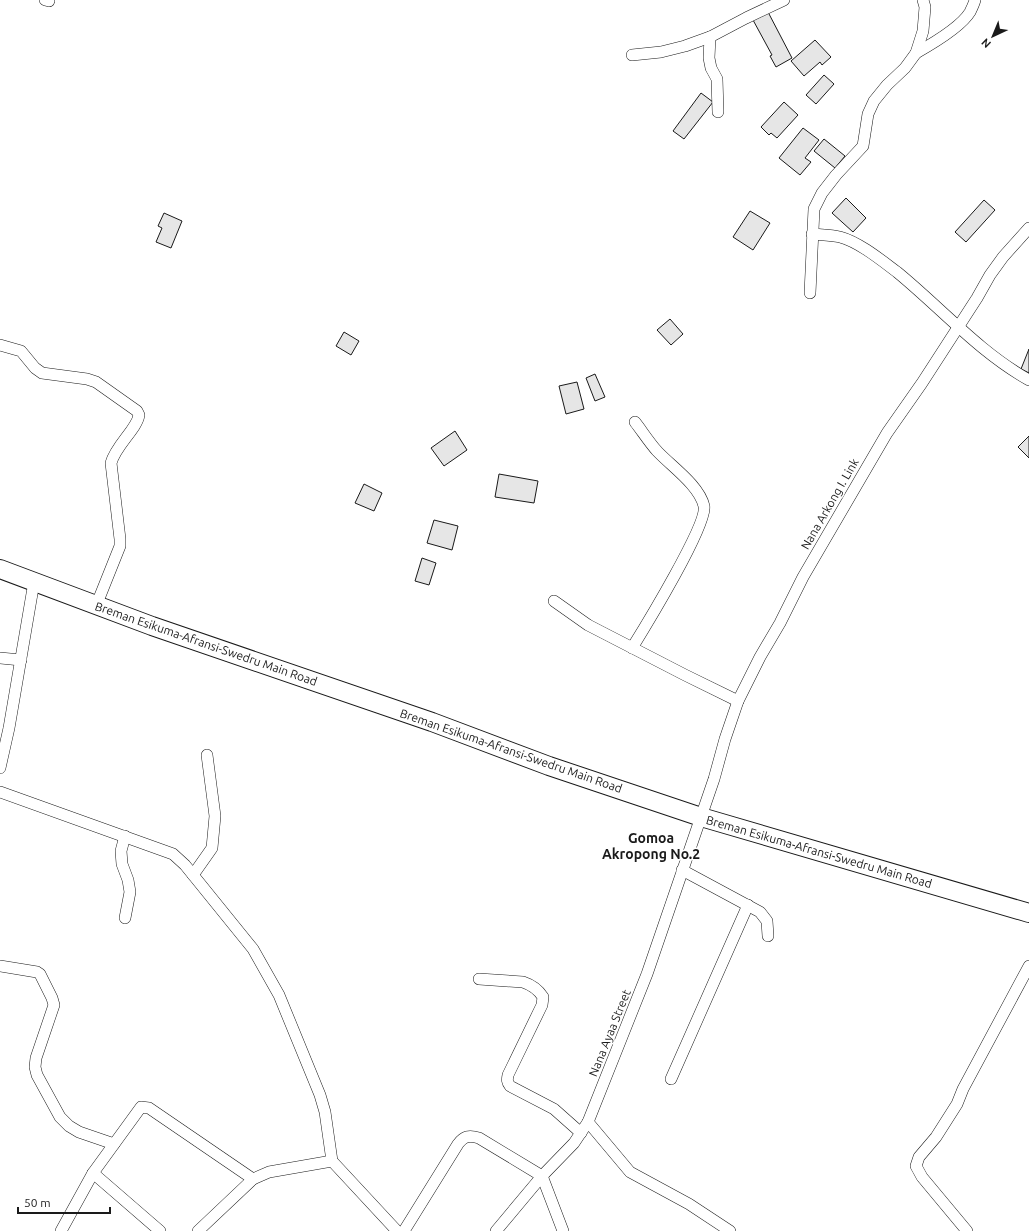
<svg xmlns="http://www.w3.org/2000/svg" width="1029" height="1231" font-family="Ubuntu,sans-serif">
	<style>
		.building { fill: #e6e6e6; stroke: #1a1a1a }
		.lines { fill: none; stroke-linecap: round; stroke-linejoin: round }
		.street-casing { stroke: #1a1a1a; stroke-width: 12 }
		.primary-casing { stroke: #1a1a1a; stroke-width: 20 }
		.street { stroke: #fff; stroke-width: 11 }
		.primary { stroke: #fff; stroke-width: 18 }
		.labels { text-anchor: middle; stroke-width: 3; stroke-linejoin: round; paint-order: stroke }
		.street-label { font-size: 12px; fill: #1a1a1a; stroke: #fff }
		.quarter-label { font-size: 14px; font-weight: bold; fill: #1a1a1a; stroke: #fff }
	</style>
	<rect width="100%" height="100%" fill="#fff"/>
	<g class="building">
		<polygon points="768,12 792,58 776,67 770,56 772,55 753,20"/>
		<polygon points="815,40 831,57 822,65 820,62 804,76 791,61"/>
		<polygon points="824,75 834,84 816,104 806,95"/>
		<polygon points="701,93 713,102 684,139 673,131"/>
		<polygon points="784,102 798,115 777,138 771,133 769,135 761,127"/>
		<polygon points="803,128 819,140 805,158 811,162 800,175 779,158"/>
		<polygon points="824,139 845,156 835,168 814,151"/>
		<polygon points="846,198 866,218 853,232 832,213"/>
		<polygon points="984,200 995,210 966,242 955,232"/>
		<polygon points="750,211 770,223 753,250 733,237"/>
		<polygon points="164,213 182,221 171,248 156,242 162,228 158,226"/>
		<polygon points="670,319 683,334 671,345 657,330"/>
		<polygon points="344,332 359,341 351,355 336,346"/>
		<polygon points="1029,349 1029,373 1021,369"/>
		<polygon points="595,374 605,397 595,401 586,378"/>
		<polygon points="577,382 584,409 566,414 559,386"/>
		<polygon points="455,431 467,450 444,466 431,448"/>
		<polygon points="1029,436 1029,458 1018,447"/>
		<polygon points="499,474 538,481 534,503 495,497"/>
		<polygon points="364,484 382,493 374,511 355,503"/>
		<polygon points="434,520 458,526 452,550 427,543"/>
		<polygon points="422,558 436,563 429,585 415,581"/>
	</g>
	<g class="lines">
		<g class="street-casing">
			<g id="street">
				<polyline points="45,0 49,1"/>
				<polyline points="710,37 709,58 711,68 717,79 718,112"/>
				<path d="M916 53C932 44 961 27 970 12 972 8 974 4 975 0"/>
				<polyline points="632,55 661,52 685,46 710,37 746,18 784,0"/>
				<path d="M812 234C821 235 831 235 840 237 859 242 881 260 897 272 941 308 979 352 1029 380"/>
				<polyline points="810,293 814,209 822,193 836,175 863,146 868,114 874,101 887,85 905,68 916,53 923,31 925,7 923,0"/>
				<path d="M0 345 21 351 35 368 42 373 87 379 96 382 137 411 139 415C137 429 116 445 111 463L120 539V546L96 606"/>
				<polyline points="554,601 588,625 685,675 738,701"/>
				<path d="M632 648C645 627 708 524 704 506 699 485 671 466 657 451 649 442 642 431 635 422"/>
				<polyline points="0,658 21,660"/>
				<polyline points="0,768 9,728 34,582"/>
				<polyline points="0,792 173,854 185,865 253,949 279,995 320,1095 325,1112 332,1161 397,1231"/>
				<polyline points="125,836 121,851 122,864 128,880 130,892 125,918"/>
				<polyline points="682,870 760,912 767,921 768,936"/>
				<polyline points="193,875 212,848 215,816 207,755"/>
				<polyline points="0,966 37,972 40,974 52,998 54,1005 36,1058 35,1067 37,1075 60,1117 69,1126 79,1132 114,1144"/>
				<path d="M479 979 523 982C532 985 538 989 543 997L542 1005 508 1075C507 1080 507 1082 510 1086L554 1109 581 1133"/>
				<polyline points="671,1079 748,905"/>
				<polyline points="588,1122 630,1172 689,1204 730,1231"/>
				<polyline points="93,1173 160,1231"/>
				<polyline points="61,1231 93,1173 141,1107 149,1108 253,1179"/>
				<polyline points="198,1231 253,1179 269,1172 332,1161"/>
				<path d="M404 1231 458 1144C464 1136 469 1135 479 1138L542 1176 563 1231"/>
				<polyline points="496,1231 542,1176 574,1143 588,1122 647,974 714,779 725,739 738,701 760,657 780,623 803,577 887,433 922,383 977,298 990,275 1003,257 1029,228"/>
				<polyline points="967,1231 922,1177 916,1166 919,1157 936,1137 957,1104 963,1089 1029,966"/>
			</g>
		</g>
		<g class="primary-casing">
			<polyline id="primary" points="0,569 152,626 432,722 549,766 701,817 1029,913"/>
		</g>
		<use href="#street" class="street"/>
		<use href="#primary" class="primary"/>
	</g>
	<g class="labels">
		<g class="street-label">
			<text transform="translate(830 504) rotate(-60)" y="4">Nana Arkong I. Link</text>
			<text transform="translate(206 644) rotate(19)" y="4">Breman Esikuma-Afransi-Swedru Main Road</text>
			<text transform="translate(511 751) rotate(19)" y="4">Breman Esikuma-Afransi-Swedru Main Road</text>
			<text transform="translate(819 852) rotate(16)" y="4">Breman Esikuma-Afransi-Swedru Main Road</text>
			<text transform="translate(610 1033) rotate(-68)" y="4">Nana Ayaa Street</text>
		</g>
		<g class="quarter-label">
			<text x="651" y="843">Gomoa<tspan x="651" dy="16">Akropong No.2</tspan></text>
		</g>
	</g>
	<g transform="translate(993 36) rotate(224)" stroke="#ffffff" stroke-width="3" paint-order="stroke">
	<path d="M0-3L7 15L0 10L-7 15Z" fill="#1a1a1a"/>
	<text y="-6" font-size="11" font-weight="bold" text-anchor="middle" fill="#1a1a1a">N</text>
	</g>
	<path d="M18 1207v6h92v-6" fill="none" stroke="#1a1a1a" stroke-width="2"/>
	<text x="24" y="1207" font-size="12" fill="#1a1a1a" stroke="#ffffff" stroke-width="3" paint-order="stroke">50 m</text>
</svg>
